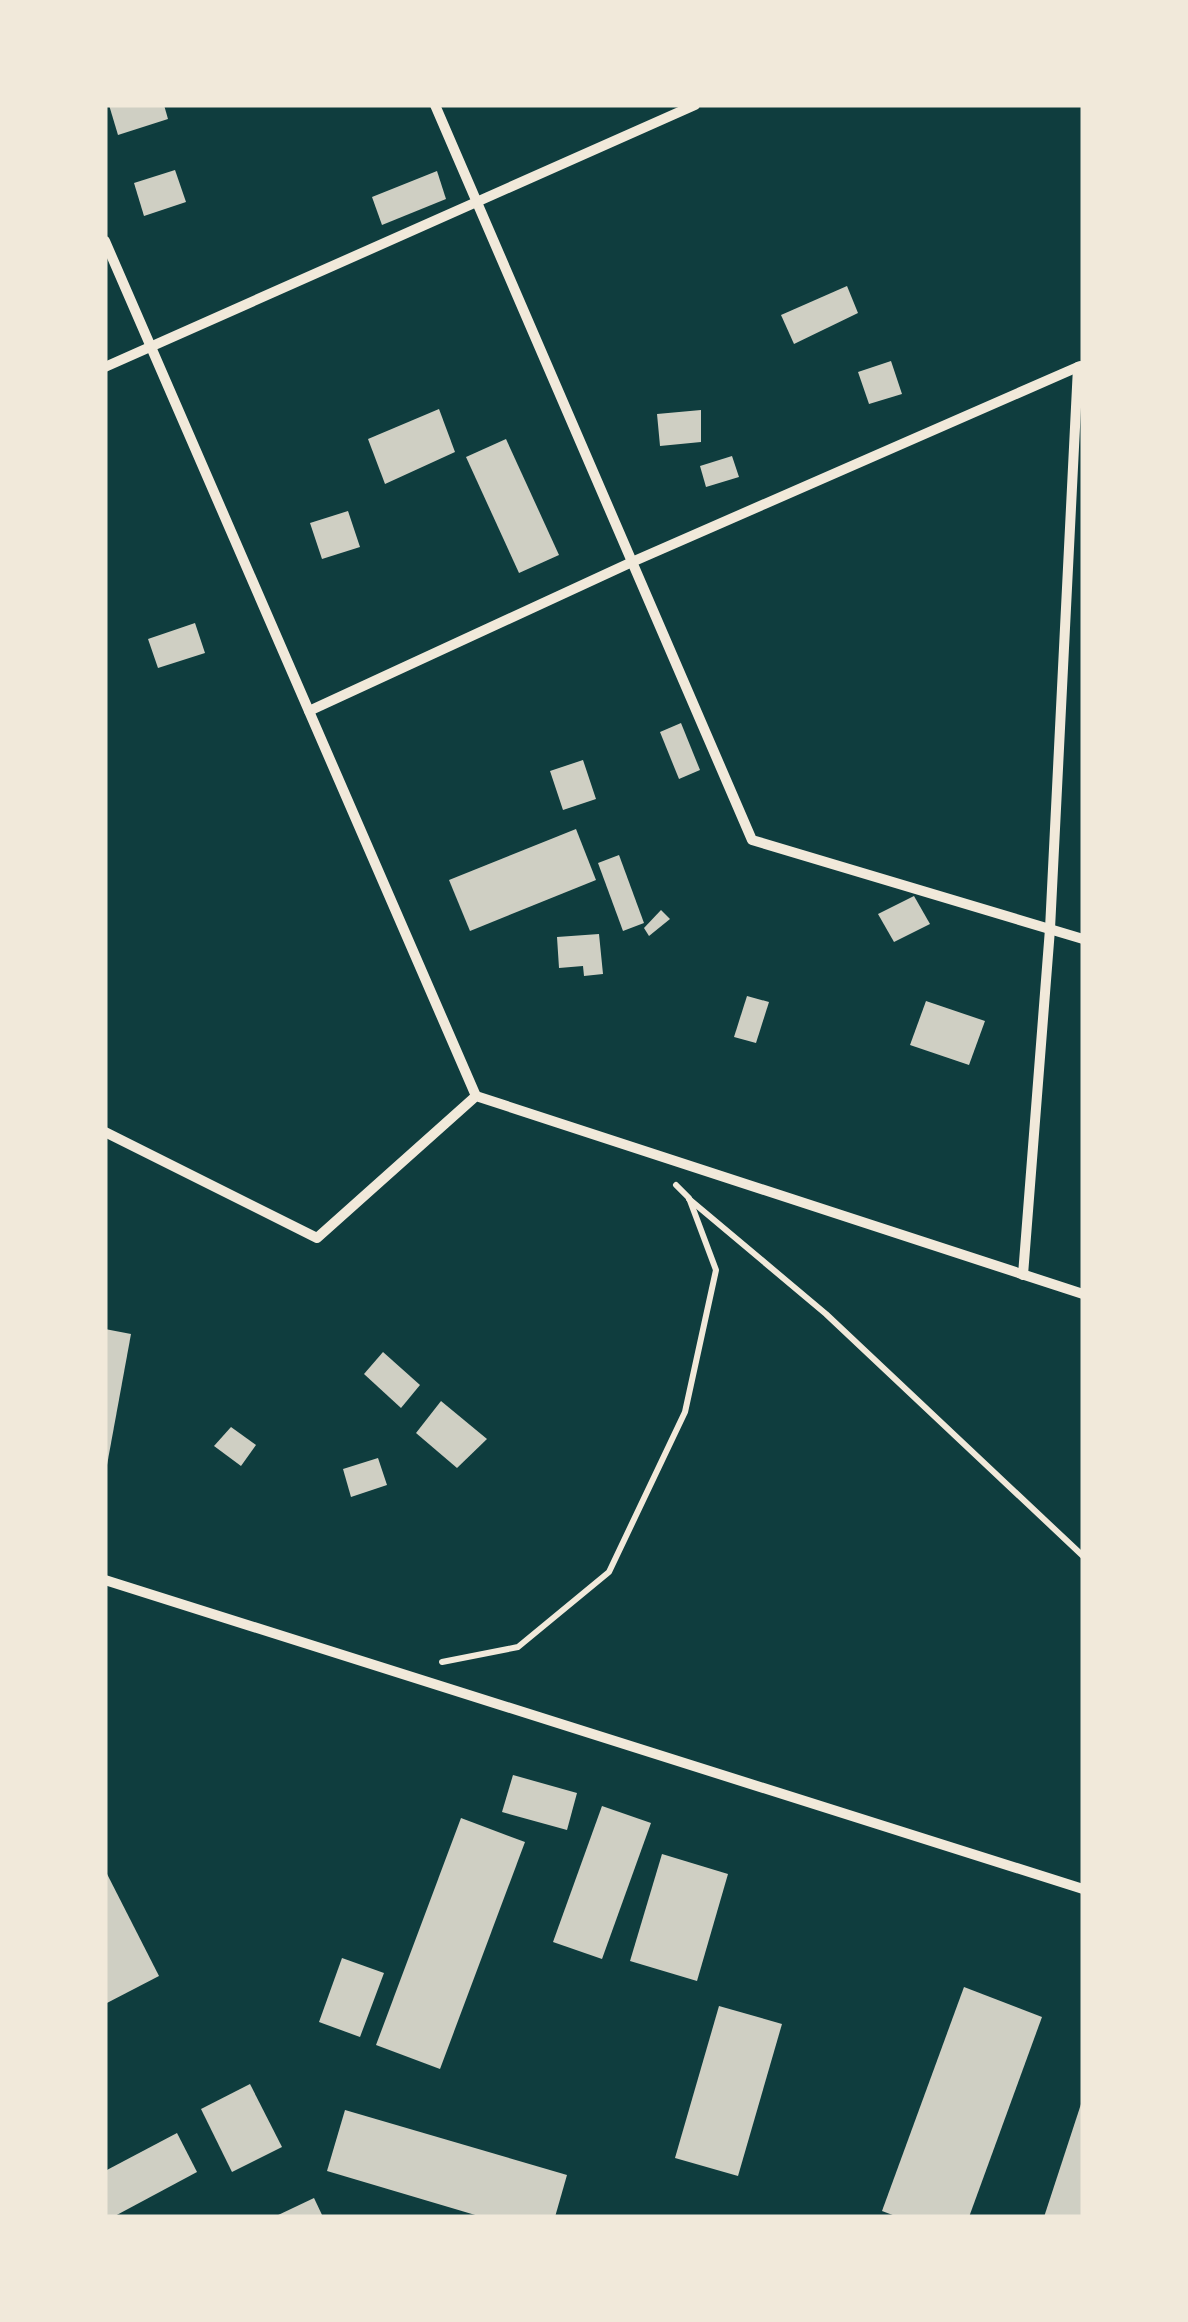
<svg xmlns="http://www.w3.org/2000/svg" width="1188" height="2322" font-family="'PT Serif',serif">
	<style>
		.building { fill: #cfcfc3 }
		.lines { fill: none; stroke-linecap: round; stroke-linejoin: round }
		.path { stroke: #f1e9da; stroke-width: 6 }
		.minor { stroke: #f1e9da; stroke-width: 10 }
	</style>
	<rect width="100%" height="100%" fill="#0f3d3e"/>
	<g class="building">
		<polygon points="109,105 164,105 168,119 118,135"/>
		<polygon points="175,170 186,202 144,216 134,183"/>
		<polygon points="437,171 446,199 382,225 372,197"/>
		<polygon points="847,286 858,313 794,344 781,315"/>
		<polygon points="891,361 902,394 869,404 858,372"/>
		<polygon points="439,409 455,452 385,484 368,439"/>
		<polygon points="701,410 701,442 660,446 657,414"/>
		<polygon points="506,439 559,555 519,573 466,457"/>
		<polygon points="732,456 739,477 706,487 700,466"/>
		<polygon points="348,511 360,547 322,559 310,523"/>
		<polygon points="195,623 205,653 158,668 148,639"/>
		<polygon points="681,723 700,770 679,779 660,732"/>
		<polygon points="583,760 596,799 563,810 550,771"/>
		<polygon points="576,829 596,880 470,931 449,880"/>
		<polygon points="619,855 644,923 623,931 598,863"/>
		<polygon points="914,896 930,924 894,942 878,914"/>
		<polygon points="661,910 670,919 649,936 644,928"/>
		<polygon points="599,934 603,974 584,976 583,966 559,968 557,937"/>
		<polygon points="747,996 769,1002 756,1043 734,1037"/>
		<polygon points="926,1001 985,1021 969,1065 910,1045"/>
		<polygon points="105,1329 131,1334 107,1465 105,1465"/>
		<polygon points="383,1352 420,1385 401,1408 364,1374"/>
		<polygon points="441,1401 487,1439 457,1468 416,1433"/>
		<polygon points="231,1427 256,1445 241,1466 214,1446"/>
		<polygon points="378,1458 387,1485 351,1497 343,1469"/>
		<polygon points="513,1775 577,1793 567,1830 502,1812"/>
		<polygon points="602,1806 651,1823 602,1959 553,1942"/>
		<polygon points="461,1818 525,1842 440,2069 376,2045"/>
		<polygon points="662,1854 728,1874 697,1981 630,1961"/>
		<polygon points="105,1870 159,1976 105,2004"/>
		<polygon points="342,1958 384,1973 360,2037 319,2022"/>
		<polygon points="964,1987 1042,2017 969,2217 898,2217 882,2211"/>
		<polygon points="719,2006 782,2024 738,2176 675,2158"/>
		<polygon points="250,2084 282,2147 232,2172 201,2109"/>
		<polygon points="1082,2101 1083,2217 1044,2217"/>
		<polygon points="345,2110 567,2175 555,2217 482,2217 327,2171"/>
		<polygon points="177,2133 197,2172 113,2217 105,2217 105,2171"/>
		<polygon points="314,2198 323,2217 274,2217"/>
	</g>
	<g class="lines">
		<g class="path">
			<polyline points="689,1199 826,1314 1083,1556"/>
			<polyline points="442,1662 518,1647 609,1572 685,1412 716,1270 689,1198 676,1185"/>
		</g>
		<g class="minor">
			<polyline points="435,105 752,840 1083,939"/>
			<polyline points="105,241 476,1096"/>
			<polyline points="105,367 695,105"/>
			<polyline points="309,711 632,562 1080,366"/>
			<polyline points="105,1132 317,1238 476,1096 1083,1294"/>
			<polyline points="1023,1275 1050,929 1078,367"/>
			<polyline points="105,1580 1083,1889"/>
		</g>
	</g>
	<rect width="1188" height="2322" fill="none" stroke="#f1e9da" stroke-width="215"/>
</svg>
